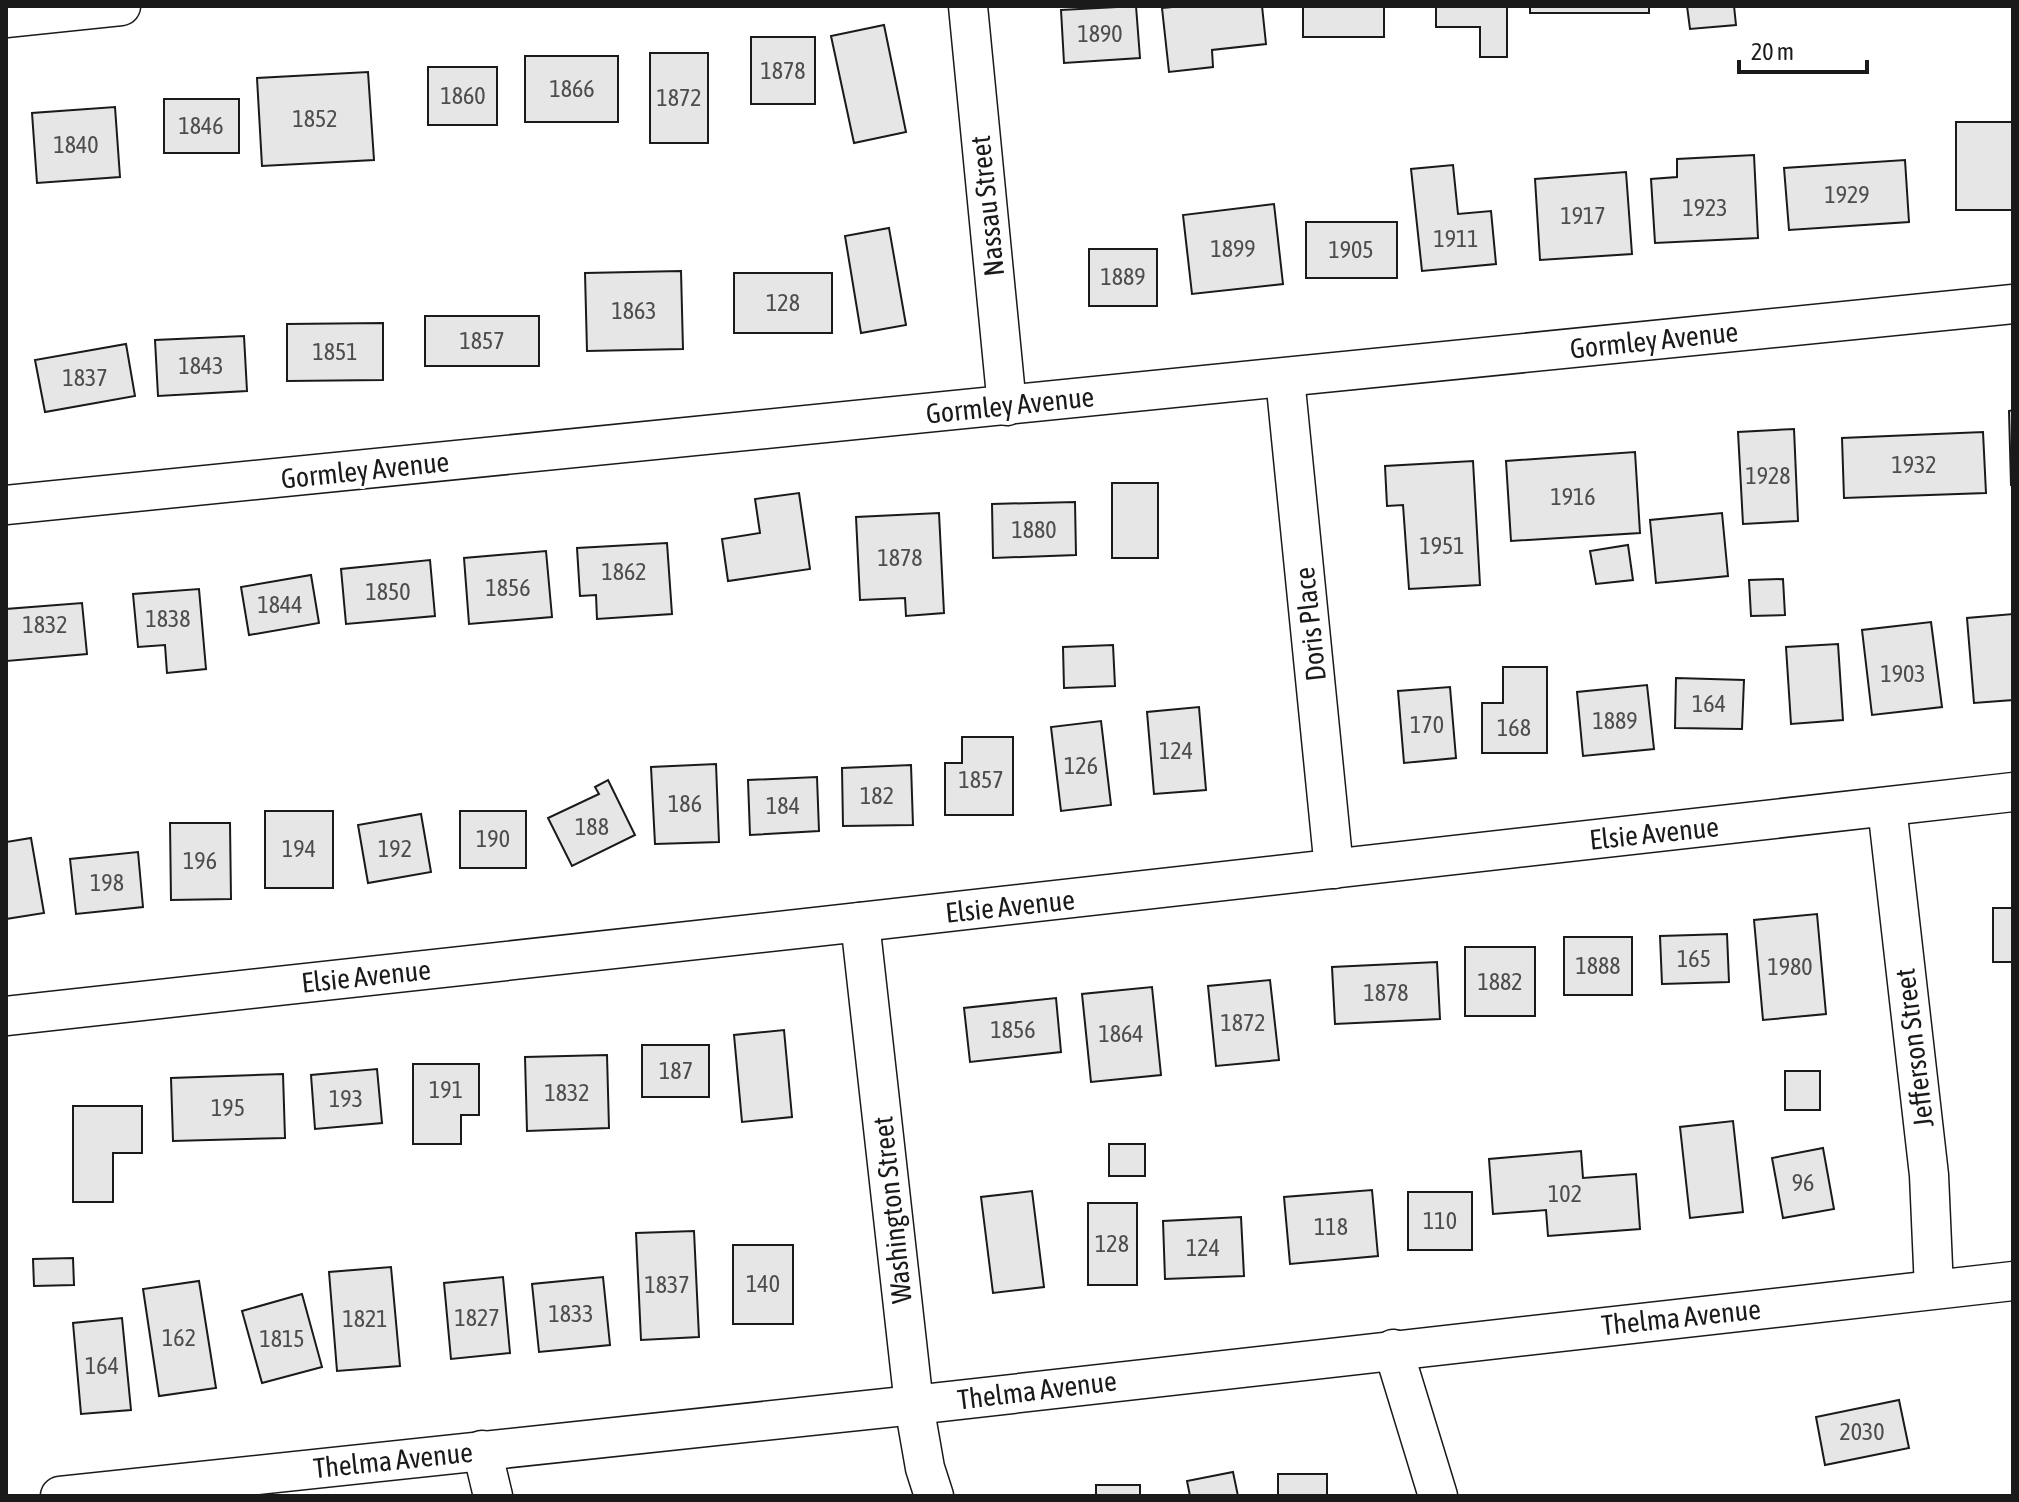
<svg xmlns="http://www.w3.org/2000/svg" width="2019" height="1502" font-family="'Asap Condensed',sans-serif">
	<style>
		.building { fill: #e6e6e6; stroke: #1a1a1a; stroke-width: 2 }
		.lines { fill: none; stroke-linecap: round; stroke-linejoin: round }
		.minor-casing { stroke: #1a1a1a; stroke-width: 41 }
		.minor { stroke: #fff; stroke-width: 38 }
		.labels { text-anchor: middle; stroke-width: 6; stroke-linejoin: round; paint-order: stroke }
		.number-label { font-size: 24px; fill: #4d4d4d }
		.street-label { font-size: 28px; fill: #1a1a1a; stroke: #fff }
	</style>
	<rect width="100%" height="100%" fill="#fff"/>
	<g class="building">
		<polygon points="1136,6 1140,58 1064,63 1061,10"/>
		<polygon points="1183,6 1262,6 1266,44 1212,50 1213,67 1169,72 1162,8"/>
		<rect x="1303" y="6" width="81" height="31"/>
		<polygon points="1436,6 1507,6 1507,57 1480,57 1480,27 1436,27"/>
		<rect x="1530" y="6" width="119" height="7"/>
		<polygon points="1687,6 1734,6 1736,25 1690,29"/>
		<polygon points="884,25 906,132 854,143 831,36"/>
		<rect x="751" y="37" width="64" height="67"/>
		<rect x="650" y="53" width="58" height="90"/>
		<rect x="525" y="56" width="93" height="66"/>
		<rect x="428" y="67" width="69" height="58"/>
		<polygon points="368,72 374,160 262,166 257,78"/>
		<rect x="164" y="99" width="75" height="54"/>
		<polygon points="115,107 120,177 37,183 32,113"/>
		<rect x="1956" y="122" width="57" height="88"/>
		<polygon points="1754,155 1758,238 1655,243 1651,179 1677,177 1677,159"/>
		<polygon points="1905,160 1909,222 1789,230 1784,168"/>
		<polygon points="1453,165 1458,214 1491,211 1496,264 1422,271 1411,169"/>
		<polygon points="1626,172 1632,254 1540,260 1535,179"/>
		<polygon points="1274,204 1283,284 1192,294 1183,215"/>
		<rect x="1306" y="222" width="91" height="56"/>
		<polygon points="889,228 906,325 861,333 845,236"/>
		<rect x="1089" y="249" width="68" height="57"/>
		<polygon points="681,271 683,349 587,351 585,273"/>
		<rect x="734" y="273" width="98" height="60"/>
		<rect x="425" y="316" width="114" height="50"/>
		<polygon points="383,323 383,380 287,381 287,324"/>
		<polygon points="244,336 247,391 158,396 155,340"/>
		<polygon points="126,344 135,396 45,412 35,360"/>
		<polygon points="2013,410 2013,485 2011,485 2009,411"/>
		<polygon points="1794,429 1798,521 1743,524 1738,432"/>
		<polygon points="1983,432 1986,493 1844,498 1842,438"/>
		<polygon points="1635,452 1640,533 1511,541 1506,461"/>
		<polygon points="1473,461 1480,585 1409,589 1403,505 1387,506 1385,466"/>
		<rect x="1112" y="483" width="46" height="75"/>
		<polygon points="799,493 810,569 728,581 722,539 760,533 755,499"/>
		<polygon points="1075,502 1076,555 993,558 992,504"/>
		<polygon points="939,513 944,613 906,616 905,598 860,600 856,517"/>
		<polygon points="1722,513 1728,576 1656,583 1650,520"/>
		<polygon points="667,543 672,614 597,619 596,595 580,596 577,548"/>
		<polygon points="1628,545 1633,580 1596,584 1590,551"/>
		<polygon points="546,551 552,617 469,624 464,558"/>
		<polygon points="430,560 435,616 346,624 341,569"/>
		<polygon points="311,575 319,623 249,635 241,587"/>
		<polygon points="1783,579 1785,615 1751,616 1749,580"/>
		<polygon points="199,589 206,669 167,673 165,645 138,647 133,594"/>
		<polygon points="82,603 87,654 7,661 6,609"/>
		<polygon points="2013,614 2013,700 1974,703 1967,618"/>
		<polygon points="1931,622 1942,707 1872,715 1862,630"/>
		<polygon points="1838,644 1843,720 1791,724 1786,647"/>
		<polygon points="1113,645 1115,686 1064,688 1063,647"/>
		<polygon points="1503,667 1547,667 1547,753 1482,753 1482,703 1503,703"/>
		<polygon points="1676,678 1744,680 1742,729 1675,728"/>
		<polygon points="1647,685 1654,749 1583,756 1577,692"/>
		<polygon points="1450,687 1456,758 1404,763 1398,691"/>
		<polygon points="1199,707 1206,790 1154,794 1147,712"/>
		<polygon points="1101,721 1111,805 1061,811 1051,727"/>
		<polygon points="962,737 1013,737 1013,815 945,815 945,763 962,763"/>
		<polygon points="716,764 719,842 655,844 651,767"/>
		<polygon points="911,765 913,825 843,826 842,768"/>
		<polygon points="817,777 819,831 750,835 748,780"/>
		<polygon points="608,780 635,835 572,866 548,818 599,794 595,787"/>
		<rect x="265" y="811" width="68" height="77"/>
		<rect x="460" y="811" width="66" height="57"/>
		<polygon points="421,814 431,872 368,883 358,825"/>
		<polygon points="170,823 230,823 231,899 171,900"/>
		<polygon points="31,838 44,913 6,919 6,842"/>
		<polygon points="138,852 143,907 76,914 70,859"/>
		<rect x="1993" y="908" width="20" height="54"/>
		<polygon points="1817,914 1826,1014 1763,1020 1754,920"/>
		<polygon points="1727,934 1729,982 1662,984 1660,936"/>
		<rect x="1564" y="937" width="68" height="58"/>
		<rect x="1465" y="947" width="70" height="69"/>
		<polygon points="1437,962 1440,1019 1335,1024 1332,967"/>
		<polygon points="1270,980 1279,1060 1216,1066 1208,986"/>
		<polygon points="1152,987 1161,1075 1091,1082 1082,994"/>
		<polygon points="1056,998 1061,1052 970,1062 964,1008"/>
		<polygon points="784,1030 792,1117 742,1122 734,1035"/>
		<rect x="642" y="1045" width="67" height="52"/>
		<polygon points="607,1055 609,1128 527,1131 525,1057"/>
		<polygon points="413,1064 479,1064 479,1115 461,1115 461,1144 413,1144"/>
		<polygon points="377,1069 382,1123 315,1129 311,1075"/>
		<rect x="1785" y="1071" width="35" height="39"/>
		<polygon points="283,1074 285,1138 173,1141 171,1078"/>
		<polygon points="73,1106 142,1106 142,1153 113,1153 113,1202 73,1202"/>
		<polygon points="1733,1121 1743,1212 1690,1218 1680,1127"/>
		<rect x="1109" y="1144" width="36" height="32"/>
		<polygon points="1823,1148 1834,1209 1783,1218 1772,1158"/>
		<polygon points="1581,1151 1583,1178 1636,1174 1640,1229 1548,1236 1546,1210 1493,1214 1489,1159"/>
		<polygon points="1372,1190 1378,1256 1290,1264 1284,1197"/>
		<polygon points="1032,1191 1044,1287 993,1293 981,1197"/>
		<rect x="1408" y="1192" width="64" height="58"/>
		<rect x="1088" y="1203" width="49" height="82"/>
		<polygon points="1241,1217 1244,1276 1165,1279 1163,1221"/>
		<polygon points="694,1231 699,1337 641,1340 636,1233"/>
		<rect x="733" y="1245" width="60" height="79"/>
		<polygon points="73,1258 74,1285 34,1286 33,1259"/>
		<polygon points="391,1267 400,1366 337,1371 329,1272"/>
		<polygon points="503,1277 510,1353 451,1359 444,1283"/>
		<polygon points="603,1277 610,1345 539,1352 532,1284"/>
		<polygon points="199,1281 216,1388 159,1396 143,1289"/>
		<polygon points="302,1294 322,1367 262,1383 242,1311"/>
		<polygon points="122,1318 131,1410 81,1414 73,1323"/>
		<polygon points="1899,1400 1909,1448 1825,1465 1816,1417"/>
		<polygon points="1233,1472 1238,1496 1190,1496 1187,1481"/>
		<rect x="1278" y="1474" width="49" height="22"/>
		<rect x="1096" y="1485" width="44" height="11"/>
	</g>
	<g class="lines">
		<g class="minor-casing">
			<g id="minor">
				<polyline points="968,6 1007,406"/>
				<polyline points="6,18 121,6"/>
				<polyline points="1285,378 1334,869"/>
				<polyline points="6,505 2013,304"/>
				<polyline points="1887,807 1929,1175 1934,1289"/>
				<polyline points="860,922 914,1405 925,1468 934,1496"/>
				<polyline points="6,1016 860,922 2013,792"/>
				<polyline points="1393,1349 1438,1496"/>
				<polyline points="482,1450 493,1496"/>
				<polyline points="60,1496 914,1405 2013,1281"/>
			</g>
		</g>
		<use href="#minor" class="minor"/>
	</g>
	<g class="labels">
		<g class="number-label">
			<text x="1100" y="42">1890</text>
			<text x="783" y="79">1878</text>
			<text x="572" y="97">1866</text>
			<text x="463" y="104">1860</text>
			<text x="679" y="106">1872</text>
			<text x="315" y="127">1852</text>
			<text x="201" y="134">1846</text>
			<text x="76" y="153">1840</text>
			<text x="1847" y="203">1929</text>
			<text x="1705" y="216">1923</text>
			<text x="1583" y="224">1917</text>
			<text x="1456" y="247">1911</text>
			<text x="1233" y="257">1899</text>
			<text x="1351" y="258">1905</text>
			<text x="1123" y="285">1889</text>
			<text x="783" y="311">128</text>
			<text x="634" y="319">1863</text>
			<text x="482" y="349">1857</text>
			<text x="335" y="360">1851</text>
			<text x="201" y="374">1843</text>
			<text x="85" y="386">1837</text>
			<text x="1914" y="473">1932</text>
			<text x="1768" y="484">1928</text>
			<text x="1573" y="505">1916</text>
			<text x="1034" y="538">1880</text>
			<text x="1442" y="554">1951</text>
			<text x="900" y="566">1878</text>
			<text x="624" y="580">1862</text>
			<text x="508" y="596">1856</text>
			<text x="388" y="600">1850</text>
			<text x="280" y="613">1844</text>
			<text x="168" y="627">1838</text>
			<text x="45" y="633">1832</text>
			<text x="1903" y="682">1903</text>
			<text x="1709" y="712">164</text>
			<text x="1615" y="729">1889</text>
			<text x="1427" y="733">170</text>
			<text x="1514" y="736">168</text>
			<text x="1176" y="759">124</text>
			<text x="1081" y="774">126</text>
			<text x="981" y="788">1857</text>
			<text x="877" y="804">182</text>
			<text x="685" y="812">186</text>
			<text x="783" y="814">184</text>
			<text x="592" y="835">188</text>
			<text x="493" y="847">190</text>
			<text x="299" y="857">194</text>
			<text x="395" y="857">192</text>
			<text x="200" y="869">196</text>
			<text x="107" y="891">198</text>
			<text x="1694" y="967">165</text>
			<text x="1598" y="974">1888</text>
			<text x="1790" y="975">1980</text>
			<text x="1500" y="990">1882</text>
			<text x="1386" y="1001">1878</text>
			<text x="1243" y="1031">1872</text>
			<text x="1013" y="1038">1856</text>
			<text x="1121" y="1042">1864</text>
			<text x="676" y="1079">187</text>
			<text x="446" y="1098">191</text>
			<text x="567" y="1101">1832</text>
			<text x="346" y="1107">193</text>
			<text x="228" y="1116">195</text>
			<text x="1803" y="1191">96</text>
			<text x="1565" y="1202">102</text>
			<text x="1440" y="1229">110</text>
			<text x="1331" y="1235">118</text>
			<text x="1112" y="1252">128</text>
			<text x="1203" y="1256">124</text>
			<text x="763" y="1292">140</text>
			<text x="667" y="1293">1837</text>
			<text x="571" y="1322">1833</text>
			<text x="477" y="1326">1827</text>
			<text x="365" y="1327">1821</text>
			<text x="179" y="1346">162</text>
			<text x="282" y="1347">1815</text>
			<text x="102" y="1374">164</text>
			<text x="1862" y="1440">2030</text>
		</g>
		<g class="street-label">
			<text transform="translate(987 206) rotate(-96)" y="10">Nassau Street</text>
			<text transform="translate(1654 340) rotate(-6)" y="10">Gormley Avenue</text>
			<text transform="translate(1010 405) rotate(-6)" y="10">Gormley Avenue</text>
			<text transform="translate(365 470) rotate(-6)" y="10">Gormley Avenue</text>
			<text transform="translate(1310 624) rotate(-96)" y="10">Doris Place</text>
			<text transform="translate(1654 833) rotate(-6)" y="10">Elsie Avenue</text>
			<text transform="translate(1010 906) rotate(-6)" y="10">Elsie Avenue</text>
			<text transform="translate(366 976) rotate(-6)" y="10">Elsie Avenue</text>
			<text transform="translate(1914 1048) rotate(-97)" y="10">Jefferson Street</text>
			<text transform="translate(892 1210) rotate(-96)" y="10">Washington Street</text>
			<text transform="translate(1681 1317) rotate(-6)" y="10">Thelma Avenue</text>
			<text transform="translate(1037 1390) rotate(-7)" y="10">Thelma Avenue</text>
			<text transform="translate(393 1460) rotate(-6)" y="10">Thelma Avenue</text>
		</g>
	</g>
	<rect width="2019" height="1502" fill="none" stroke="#1a1a1a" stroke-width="16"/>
	<path d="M1739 60v12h128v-12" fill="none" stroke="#1a1a1a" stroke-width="4"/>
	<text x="1751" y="60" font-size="24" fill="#1a1a1a" stroke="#ffffff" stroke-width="6" paint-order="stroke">20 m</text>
</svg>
